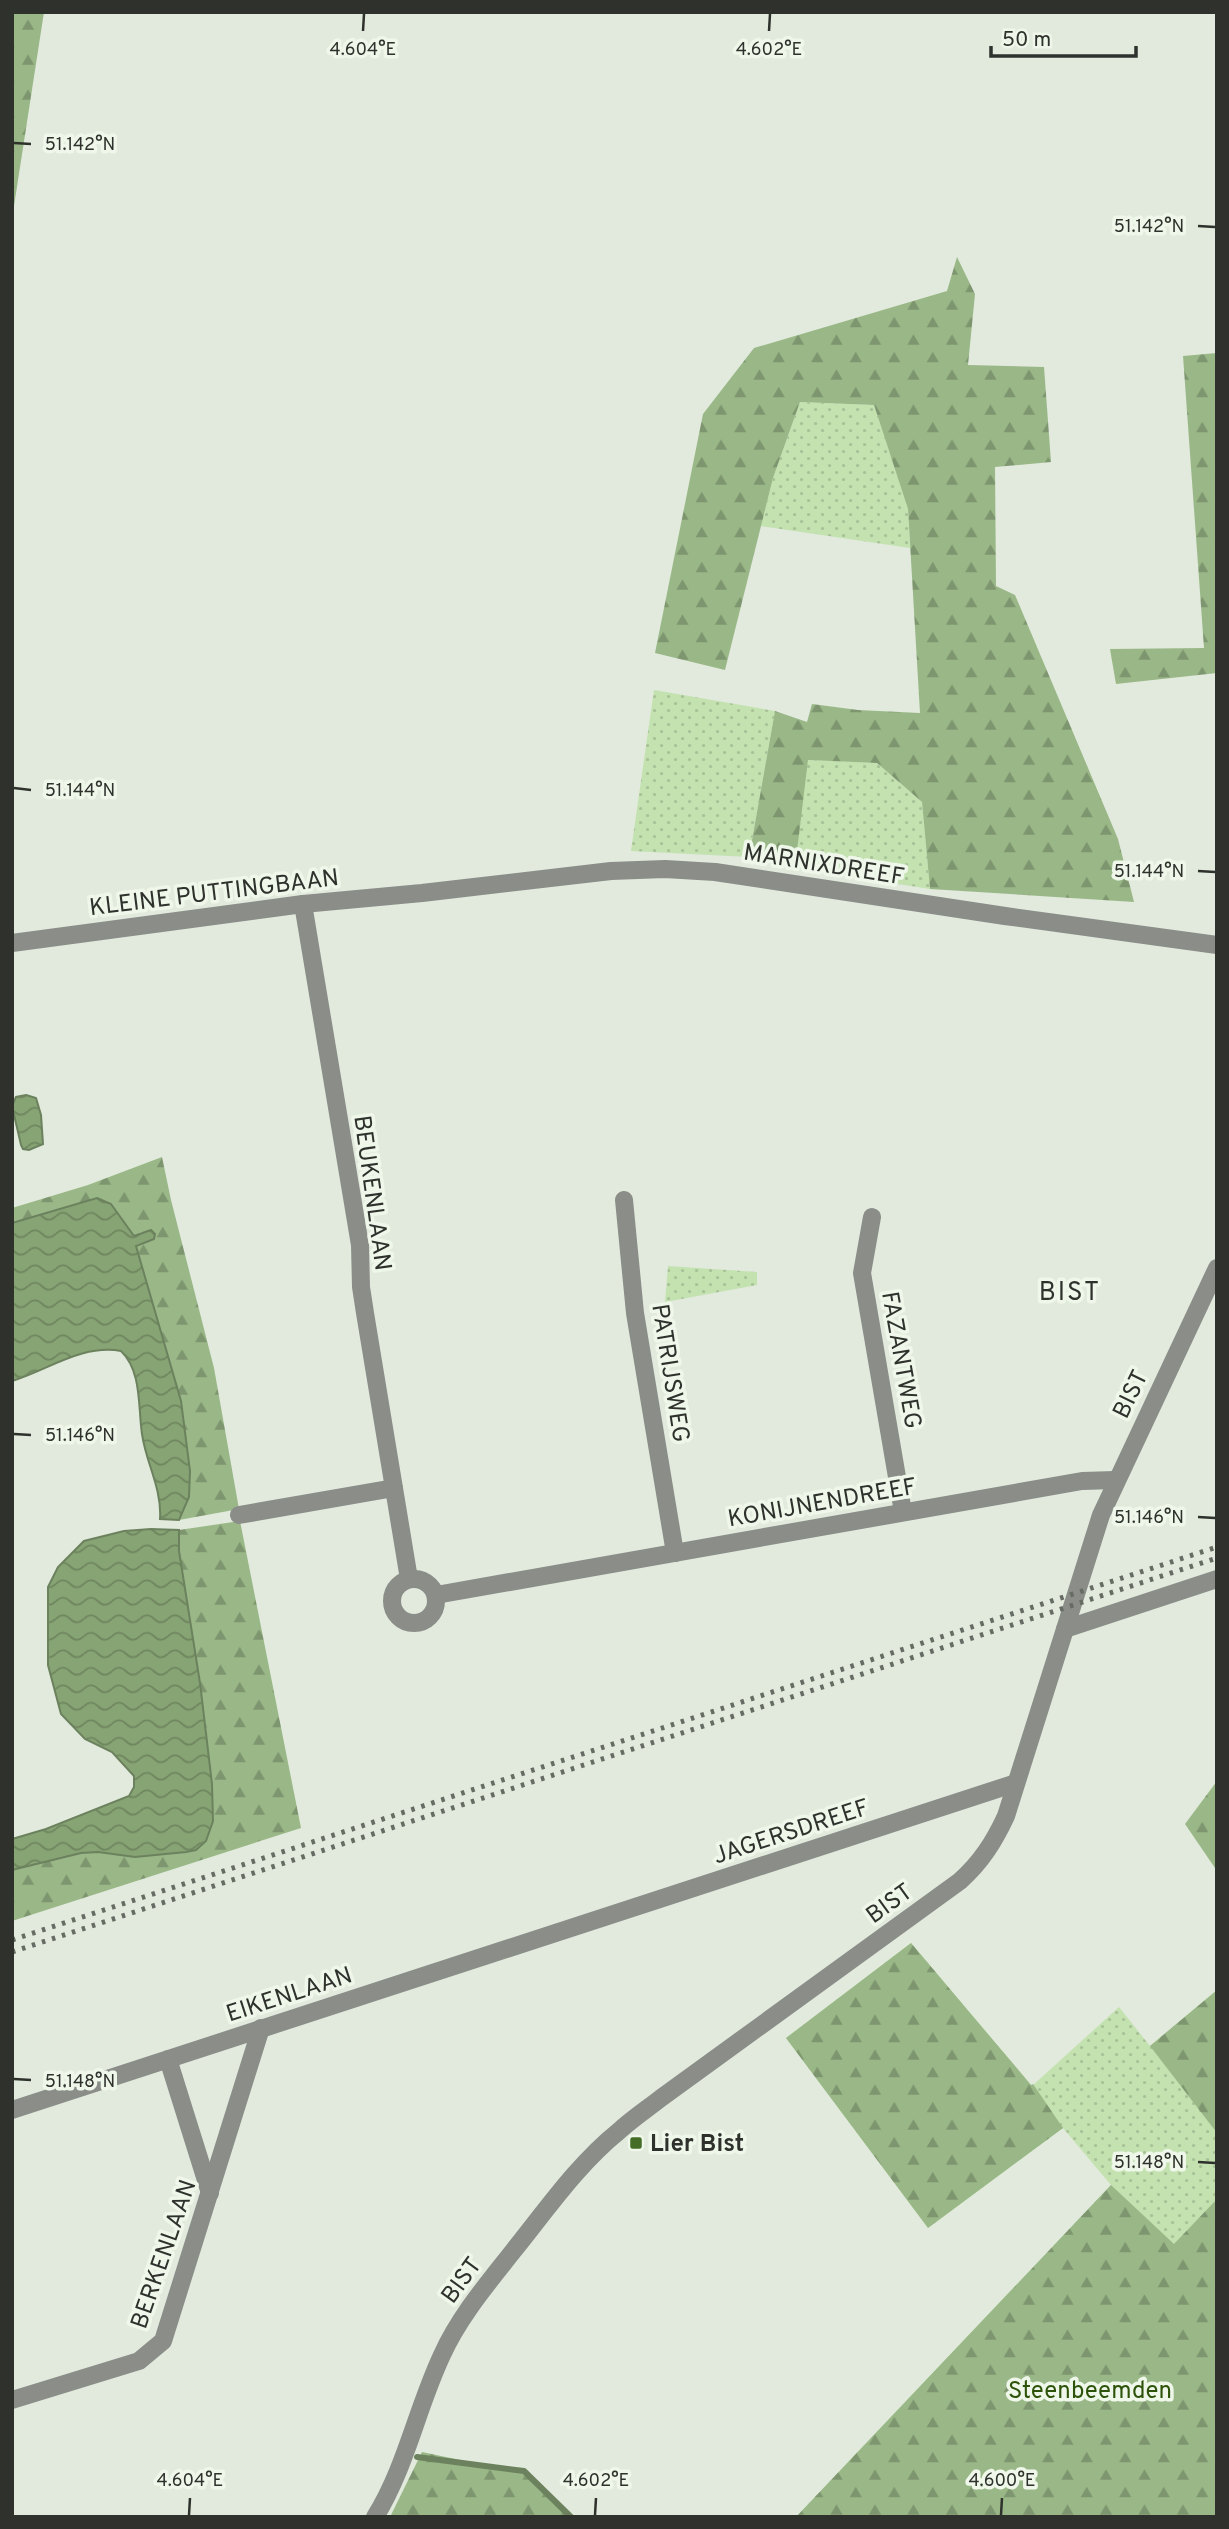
<svg xmlns="http://www.w3.org/2000/svg" width="1229" height="2529" font-family="Overpass,sans-serif">
	<style>
		.grass { fill: url(#grass-dots) }
		.forest { fill: url(#forest-firs) }
		.water { fill: url(#water-waves); stroke: #6c825e; stroke-width: 2 }
		.lines { fill: none; stroke-linecap: round; stroke-linejoin: round }
		.stream { stroke: #6c825e; stroke-width: 6 }
		.minor { stroke: #8a8d88; stroke-width: 18 }
		.rail { stroke: #666b63; stroke-width: 5; stroke-dasharray: 3.5 7; stroke-linecap: butt }
		.ticks { fill: none; stroke: #2e312c; stroke-width: 2.5 }
		.poi-dot { fill: #466d27; stroke: #eef7e9; stroke-width: 2.5 }
		.labels { text-anchor: middle; stroke-width: 7; stroke-linejoin: round; paint-order: stroke }
		.street-label { font-size: 24px; fill: #2e312c; stroke: #eef7e9 }
		.poi-label { font-size: 24px; font-weight: bold; fill: #2e312c; stroke: #eef7e9; text-anchor: start }
		.park-label { font-size: 24px; fill: #2d5209; stroke: #eef7e9 }
		.neighbourhood-label { font-size: 26px; letter-spacing: 2px; fill: #2e312c; stroke: #eef7e9 }
		.ticks-label { font-size: 18px; text-anchor: middle; fill: #2e312c; stroke: #eef7e9; stroke-width: 7; stroke-linejoin: round; paint-order: stroke }
	</style>
	<defs>
		<pattern id="grass-dots" width="8" height="8" patternUnits="userSpaceOnUse" patternTransform="scale(1.75)"><rect width="8" height="8" fill="#c3e2b0"/><path d="M2 2h.1M6 6h.1" fill="none" stroke="#a8c298" stroke-width="1.8" stroke-linecap="round"/></pattern>
		<pattern id="forest-firs" width="22" height="20" patternUnits="userSpaceOnUse" patternTransform="scale(1.75)"><rect width="22" height="20" fill="#9ab887"/><path d="M5 1l3.5 6h-7zM16 11l3.5 6h-7z" fill="#7e966f"/></pattern>
		<pattern id="water-waves" width="16" height="10" patternUnits="userSpaceOnUse" patternTransform="scale(1.75)"><rect width="16" height="10" fill="#87a474"/><path d="M0 5q4-4 8 0t8 0" fill="none" stroke="#6f865f"/></pattern>
	</defs>
	<rect width="100%" height="100%" fill="#e1eadc"/>
	<g class="grass">
		<polygon points="800,402 874,405 908,509 910,548 761,526 773,478"/>
		<polygon points="654,690 775,711 749,857 631,851"/>
		<polygon points="807,760 877,763 922,802 930,889 795,868"/>
		<polygon points="668,1266 757,1272 757,1285 665,1302"/>
		<polygon points="911,1943 1032,2086 1119,2007 1150,2046 1217,1990 1217,2517 796,2517 1111,2185 1063,2128 928,2228 786,2038"/>
	</g>
	<g class="forest">
		<polygon points="12,12 44,12 12,219"/>
		<polygon points="957,257 975,294 968,365 1044,367 1051,462 995,467 996,586 1015,595 1118,839 1134,902 930,889 922,802 877,763 808,760 795,868 749,857 775,711 807,722 812,704 858,710 920,713 908,509 874,405 800,402 773,478 725,670 655,653 703,414 754,348 947,291"/>
		<polygon points="1217,353 1217,673 1116,684 1110,649 1204,648 1183,356"/>
		<polygon points="162,1157 171,1200 214,1368 239,1509 179,1520 189,1497 190,1471 181,1401 136,1245 148,1241 142,1232 134,1236 123,1221 97,1198 12,1223 12,1208 88,1185"/>
		<polygon points="240,1521 301,1828 12,1921 12,1870 81,1853 98,1852 135,1857 186,1852 200,1683 179,1551 179,1530"/>
		<polygon points="1217,1781 1217,1871 1185,1824"/>
		<polygon points="911,1943 1031,2085 1033,2084 1063,2128 928,2228 786,2038"/>
		<polygon points="1217,1990 1217,2133 1150,2046"/>
		<polygon points="1111,2185 1174,2244 1217,2199 1217,2517 796,2517"/>
		<polygon points="422,2452 522,2473 571,2517 390,2517"/>
	</g>
	<g class="water">
		<polygon points="26,1095 36,1098 41,1115 43,1144 29,1150 23,1149 21,1145 12,1106 16,1097"/>
		<path d="M97 1198 111 1204 134 1236 151 1230 155 1234 154 1239 136 1246 181 1401 190 1471 189 1497 179 1520 160 1519C162 1488 146 1463 142 1434 138 1407 142 1371 121 1351 82 1344 48 1370 12 1381V1223Z"/>
		<polygon points="151,1529 179,1530 179,1551 200,1683 212,1784 213,1821 206,1841 196,1850 186,1852 135,1857 98,1852 81,1853 12,1870 12,1839 46,1829 129,1796 134,1787 134,1776 112,1752 85,1739 61,1714 48,1665 48,1587 58,1567 84,1541 124,1531"/>
	</g>
	<g class="lines">
		<polyline class="stream" points="417,2457 524,2471 571,2517"/>
		<g class="minor">
			<polyline points="303,904 360,1245 361,1287 365,1313 409,1579"/>
			<polyline points="12,943 303,904 422,893 611,871 665,869 715,872 1005,916 1217,945"/>
			<polyline points="624,1200 635,1313 675,1553"/>
			<polyline points="872,1217 862,1273 903,1512"/>
			<polyline points="239,1515 394,1488"/>
			<circle cx="414" cy="1601" r="22"/>
			<polyline points="436,1595 1082,1481 1115,1480"/>
			<polyline points="1065,1629 1217,1579"/>
			<polyline points="168,2059 210,2193"/>
			<polyline points="12,2110 1016,1783"/>
			<polyline points="12,2400 139,2361 163,2341 261,2028"/>
			<path d="M375 2517C406 2467 417 2408 442 2355 459 2317 488 2283 514 2250 547 2209 578 2164 619 2131 632 2119 647 2109 661 2098L960 1881C981 1862 994 1842 1006 1816L1101 1515 1217 1268"/>
		</g>
		<g class="rail">
			<polyline points="12,1940 1217,1547"/>
			<polyline points="12,1952 1217,1558"/>
		</g>
	</g>
	<path class="ticks" d="M363 31 364 14M769 31 770 14M14 143 31 144M1198 226 1215 227M14 788 31 790M1198 871 1215 872M14 1434 31 1435M1198 1517 1215 1518M14 2079 31 2080M1198 2162 1215 2163M189 2515 190 2498M595 2515 596 2498M1001 2515 1002 2498"/>
	<rect class="poi-dot" x="629" y="2136" width="14" height="14" rx="3.5"/>
	<g class="labels">
		<g class="street-label">
			<text transform="translate(824 864) rotate(9)" y="8">MARNIXDREEF</text>
			<text transform="translate(214 892) rotate(-7)" y="8">KLEINE PUTTINGBAAN</text>
			<text transform="translate(373 1193) rotate(82)" y="8">BEUKENLAAN</text>
			<text transform="translate(902 1360) rotate(80)" y="8">FAZANTWEG</text>
			<text transform="translate(671 1373) rotate(81)" y="8">PATRIJSWEG</text>
			<text transform="translate(1130 1394) rotate(-64)" y="8">BIST</text>
			<text transform="translate(822 1502) rotate(-10)" y="8">KONIJNENDREEF</text>
			<text transform="translate(791 1831) rotate(-18)" y="8">JAGERSDREEF</text>
			<text transform="translate(889 1903) rotate(-36)" y="8">BIST</text>
			<text transform="translate(289 1994) rotate(-18)" y="8">EIKENLAAN</text>
			<text transform="translate(163 2254) rotate(-71)" y="8">BERKENLAAN</text>
			<text transform="translate(461 2280) rotate(-54)" y="8">BIST</text>
		</g>
		<g class="poi-label">
			<text x="650" y="2151">Lier Bist</text>
		</g>
		<g class="park-label">
			<text x="1090" y="2398">Steenbeemden</text>
		</g>
		<g class="neighbourhood-label">
			<text x="1070" y="1300">BIST</text>
		</g>
	</g>
	<g class="ticks-label">
		<text x="363" y="55">4.604°E</text>
		<text x="769" y="55">4.602°E</text>
		<text x="80" y="150">51.142°N</text>
		<text x="1149" y="232">51.142°N</text>
		<text x="80" y="796">51.144°N</text>
		<text x="1149" y="877">51.144°N</text>
		<text x="80" y="1441">51.146°N</text>
		<text x="1149" y="1523">51.146°N</text>
		<text x="80" y="2087">51.148°N</text>
		<text x="1149" y="2168">51.148°N</text>
		<text x="190" y="2486">4.604°E</text>
		<text x="596" y="2486">4.602°E</text>
		<text x="1002" y="2486">4.600°E</text>
	</g>
	<rect width="1229" height="2529" fill="none" stroke="#2e312c" stroke-width="28"/>
	<path d="M991 46v10h145v-10" fill="none" stroke="#2e312c" stroke-width="3.5"/>
	<text x="1002" y="46" font-size="21" fill="#2e312c" stroke="#eef7e9" stroke-width="5" paint-order="stroke">50 m</text>
</svg>
